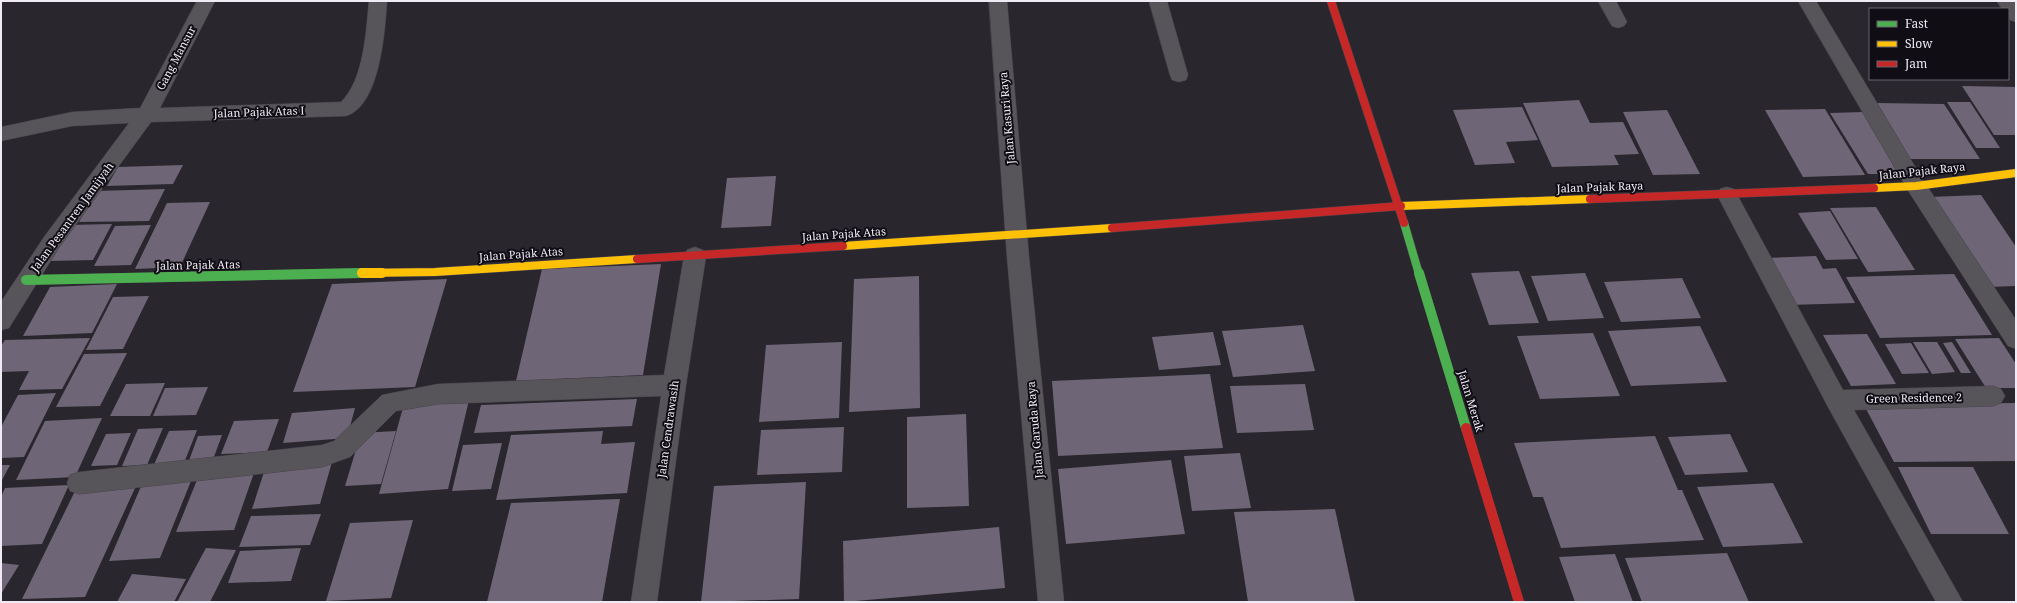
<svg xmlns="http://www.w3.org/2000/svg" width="2017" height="603" font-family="'Noto Serif',serif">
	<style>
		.building { fill: #6e6676 }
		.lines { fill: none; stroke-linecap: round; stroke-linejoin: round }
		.street-casing { stroke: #47434a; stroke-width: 1 }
		.fast-far1-casing { stroke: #47434a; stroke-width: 9 }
		.fast-casing { stroke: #47434a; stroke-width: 10 }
		.slow-far1-casing { stroke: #47434a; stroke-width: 9 }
		.slow-casing { stroke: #47434a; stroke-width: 10 }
		.jam-far1-casing { stroke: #47434a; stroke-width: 9 }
		.jam-casing { stroke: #47434a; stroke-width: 10 }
		.street { fill: #58555a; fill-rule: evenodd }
		.fast-far1 { stroke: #4caf50; stroke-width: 8 }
		.fast { stroke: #4caf50; stroke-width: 10 }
		.slow-far1 { stroke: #ffc107; stroke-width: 8 }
		.slow { stroke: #ffc107; stroke-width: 10 }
		.jam-far1 { stroke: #c62828; stroke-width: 8 }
		.jam { stroke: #c62828; stroke-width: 10 }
		.labels { text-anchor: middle; stroke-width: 4; stroke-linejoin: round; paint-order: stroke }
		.street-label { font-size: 11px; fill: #efeaf4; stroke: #100d14 }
	</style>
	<rect width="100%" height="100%" fill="#2a262e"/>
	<g class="building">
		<polygon points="1962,86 2016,87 2016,135 1994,135"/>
		<polygon points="1579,100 1590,123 1623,122 1639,154 1614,155 1619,165 1552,167 1523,103"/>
		<polygon points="1947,102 1970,102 2000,148 1976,148"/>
		<polygon points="1877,103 1944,104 1980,159 1910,159"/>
		<polygon points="1522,107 1538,140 1506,142 1515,163 1475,165 1453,110"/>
		<polygon points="1825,109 1865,175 1803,177 1765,110"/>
		<polygon points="1667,110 1700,174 1653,175 1623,112"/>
		<polygon points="1863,112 1902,174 1868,174 1830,113"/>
		<polygon points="183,165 173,184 107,186 118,167"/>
		<polygon points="776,176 771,226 721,228 727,178"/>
		<polygon points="165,189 149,221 79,222 96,191"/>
		<polygon points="1981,195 2016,247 2016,286 1988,287 1930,197"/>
		<polygon points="210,202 180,267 135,269 167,203"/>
		<polygon points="1876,207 1915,270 1868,272 1830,208"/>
		<polygon points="1830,211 1858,259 1826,260 1798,213"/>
		<polygon points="112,224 93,260 49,261 69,225"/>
		<polygon points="151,225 131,265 94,266 115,226"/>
		<polygon points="1816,256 1823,269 1836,268 1855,303 1789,305 1765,258"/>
		<polygon points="661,264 643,375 516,381 542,269"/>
		<polygon points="1519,271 1539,323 1489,325 1471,273"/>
		<polygon points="1585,273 1604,318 1548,321 1531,276"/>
		<polygon points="1954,274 1992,335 1880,338 1846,277"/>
		<polygon points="919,276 920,408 849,412 854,279"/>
		<polygon points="1682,278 1701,318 1621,322 1604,282"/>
		<polygon points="447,279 415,387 293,392 332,284"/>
		<polygon points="117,284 92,333 23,336 50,287"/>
		<polygon points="149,296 123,349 86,350 113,297"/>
		<polygon points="1303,325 1315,371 1233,377 1222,331"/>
		<polygon points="1700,326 1727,382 1631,386 1608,331"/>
		<polygon points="1213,332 1221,365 1159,370 1152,337"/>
		<polygon points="1593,333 1620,396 1540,399 1517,336"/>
		<polygon points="1867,334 1896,384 1851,386 1823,335"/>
		<polygon points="90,338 62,389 19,390 29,371 1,372 1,346 5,340"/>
		<polygon points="1999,338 2016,364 2016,388 1986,388 1955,339"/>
		<polygon points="842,342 839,418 759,422 766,345"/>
		<polygon points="1913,342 1937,342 1955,372 1932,374"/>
		<polygon points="1952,342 1971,373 1961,373 1943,343"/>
		<polygon points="1911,343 1929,373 1902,374 1885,344"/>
		<polygon points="127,353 100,406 56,407 84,354"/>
		<polygon points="1210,374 1223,448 1058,456 1052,381"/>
		<polygon points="165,383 150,416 110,416 126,384"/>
		<polygon points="1305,384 1314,430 1237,433 1230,386"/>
		<polygon points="208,387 196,415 153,416 165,388"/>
		<polygon points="56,393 24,457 1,458 1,427 18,395"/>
		<polygon points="637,399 632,426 474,433 481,405"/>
		<polygon points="469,400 448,489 379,494 404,404"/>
		<polygon points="2016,403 2016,461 1894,462 1864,405"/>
		<polygon points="355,408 347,438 283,443 292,413"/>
		<polygon points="966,414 969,506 907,508 907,417"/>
		<polygon points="102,418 75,477 16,480 45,421"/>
		<polygon points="279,419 267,452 221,454 234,421"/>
		<polygon points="844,427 842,472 757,475 761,430"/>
		<polygon points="163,428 147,465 122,466 138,429"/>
		<polygon points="197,430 182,468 152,469 169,431"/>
		<polygon points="396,431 381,484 345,486 361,433"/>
		<polygon points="603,431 601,444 635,442 627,493 496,500 511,435"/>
		<polygon points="131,433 117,465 91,466 106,434"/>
		<polygon points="1730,434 1748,472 1685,475 1668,437"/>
		<polygon points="222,435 211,465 187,466 198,436"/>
		<polygon points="1655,436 1678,490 1682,490 1704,540 1561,548 1543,497 1533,497 1514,443"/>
		<polygon points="502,443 491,489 452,491 463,445"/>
		<polygon points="1240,453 1251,508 1192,511 1184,456"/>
		<polygon points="1171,460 1185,534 1066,544 1058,469"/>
		<polygon points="332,462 320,504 252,509 266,466"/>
		<polygon points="1,465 10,465 1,482"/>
		<polygon points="1898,467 1973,467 2009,534 1931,534"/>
		<polygon points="254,473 234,530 176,532 199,475"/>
		<polygon points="193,476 160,558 109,561 145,477"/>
		<polygon points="806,482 799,599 701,602 714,486"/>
		<polygon points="1773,483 1803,543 1723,547 1697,487"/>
		<polygon points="69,485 42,544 1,546 1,497 5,488"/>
		<polygon points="136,486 85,597 22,599 77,487"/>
		<polygon points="620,499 602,602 487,602 511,503"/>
		<polygon points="1335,509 1355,602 1248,602 1234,512"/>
		<polygon points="321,514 310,545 239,547 251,516"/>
		<polygon points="413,520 391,598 326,601 350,523"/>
		<polygon points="999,527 1005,588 844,602 843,541"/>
		<polygon points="206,548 236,550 210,602 177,602"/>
		<polygon points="301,548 291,581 228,583 240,551"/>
		<polygon points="1727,553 1749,602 1642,602 1625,558"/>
		<polygon points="1615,554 1633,602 1575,602 1559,557"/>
		<polygon points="1,563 19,565 1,594"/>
		<polygon points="132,574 186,579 174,602 117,602"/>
	</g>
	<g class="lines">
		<g class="street-casing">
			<g id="street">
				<path d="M197 1H215L160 108 341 102C364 80 366 31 369 1H387C385 31 380 106 346 116L151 122 58 249 9 328 1 330V302L44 237 129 123 72 126 1 141V127L72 112 140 108Z"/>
				<polygon points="989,1 1007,1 1029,257 1064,602 1038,602 1007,257"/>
				<polygon points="1149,1 1167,1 1188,75 1186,80 1179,82 1172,80 1170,75"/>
				<polygon points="1598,1 1616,1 1627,22 1624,26 1618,28 1612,26"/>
				<polygon points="1798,1 1816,1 1923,180 2016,320 2016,349 2008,346 1909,192"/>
				<polygon points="1997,1 2015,1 2016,22 2010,20 2008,9 2002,9"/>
				<polygon points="1727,187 1734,189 1843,390 1993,386 2001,389 2005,396 2001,403 1993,406 1854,410 1963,602 1936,602 1828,407 1717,195 1720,189"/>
				<polygon points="695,247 703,250 706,256 686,385 657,602 631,602 661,396 438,404 396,411 350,457 322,467 79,494 70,491 67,483 70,475 79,472 322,445 334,441 382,395 438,384 664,375 684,256 687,250"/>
			</g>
		</g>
		<g class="fast-far1-casing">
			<g id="fast-far1">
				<polyline points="1404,223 1419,274"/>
				<polyline points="327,274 362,273"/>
			</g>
		</g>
		<g class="fast-casing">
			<g id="fast">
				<polyline points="1419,273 1466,428"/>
				<polyline points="26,280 362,273"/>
			</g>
		</g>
		<g class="slow-far1-casing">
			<g id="slow-far1">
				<polyline points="1874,188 1916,186 2016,173"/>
				<polyline points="1401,206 1590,199"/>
				<polyline points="843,246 1112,228"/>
				<polyline points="362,273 435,272 637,259"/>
			</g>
		</g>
		<g class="slow-casing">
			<polyline id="slow" points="362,273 382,273"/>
		</g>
		<g class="jam-far1-casing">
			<g id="jam-far1">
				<polyline points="1331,1 1404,223"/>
				<polyline points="1590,199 1874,188"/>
				<polyline points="1112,228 1401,206"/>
				<polyline points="637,259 843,246"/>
			</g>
		</g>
		<g class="jam-casing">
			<polyline id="jam" points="1466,428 1519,602"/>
		</g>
		<use href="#street" class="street"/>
		<use href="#fast-far1" class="fast-far1"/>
		<use href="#fast" class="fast"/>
		<use href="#slow-far1" class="slow-far1"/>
		<use href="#slow" class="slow"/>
		<use href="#jam-far1" class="jam-far1"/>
		<use href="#jam" class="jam"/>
	</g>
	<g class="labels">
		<g class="street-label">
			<text transform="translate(176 58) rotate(-62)" y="4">Gang Mansur</text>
			<text transform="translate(259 112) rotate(-2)" y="4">Jalan Pajak Atas I</text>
			<text transform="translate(1007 118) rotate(-95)" y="4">Jalan Kasuri Raya</text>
			<text transform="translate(1922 171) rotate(-6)" y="4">Jalan Pajak Raya</text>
			<text transform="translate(1600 187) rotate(-2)" y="4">Jalan Pajak Raya</text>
			<text transform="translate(72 217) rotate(-54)" y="4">Jalan Pesantren Jamijyah</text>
			<text transform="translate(844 234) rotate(-4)" y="4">Jalan Pajak Atas</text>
			<text transform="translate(521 254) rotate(-4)" y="4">Jalan Pajak Atas</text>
			<text transform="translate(198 265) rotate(-1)" y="4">Jalan Pajak Atas</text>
			<text transform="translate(1914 398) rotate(-1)" y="4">Green Residence 2</text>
			<text transform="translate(1471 401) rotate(73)" y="4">Jalan Merak</text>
			<text transform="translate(668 429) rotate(-82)" y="4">Jalan Cendrawasih</text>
			<text transform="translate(1035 430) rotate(-95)" y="4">Jalan Garuda Raya</text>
		</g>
	</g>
	<rect width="2017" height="603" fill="none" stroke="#efeaf4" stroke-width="4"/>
	<rect x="1869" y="8" width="140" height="72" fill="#100d14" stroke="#69656e"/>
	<rect x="1877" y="21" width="20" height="6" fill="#4caf50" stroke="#69656e"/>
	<text x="1905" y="28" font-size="12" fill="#efeaf4">Fast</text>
	<rect x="1877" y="41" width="20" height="6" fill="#ffc107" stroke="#69656e"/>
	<text x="1905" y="48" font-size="12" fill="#efeaf4">Slow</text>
	<rect x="1877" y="61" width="20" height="6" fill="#c62828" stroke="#69656e"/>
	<text x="1905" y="68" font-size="12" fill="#efeaf4">Jam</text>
</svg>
